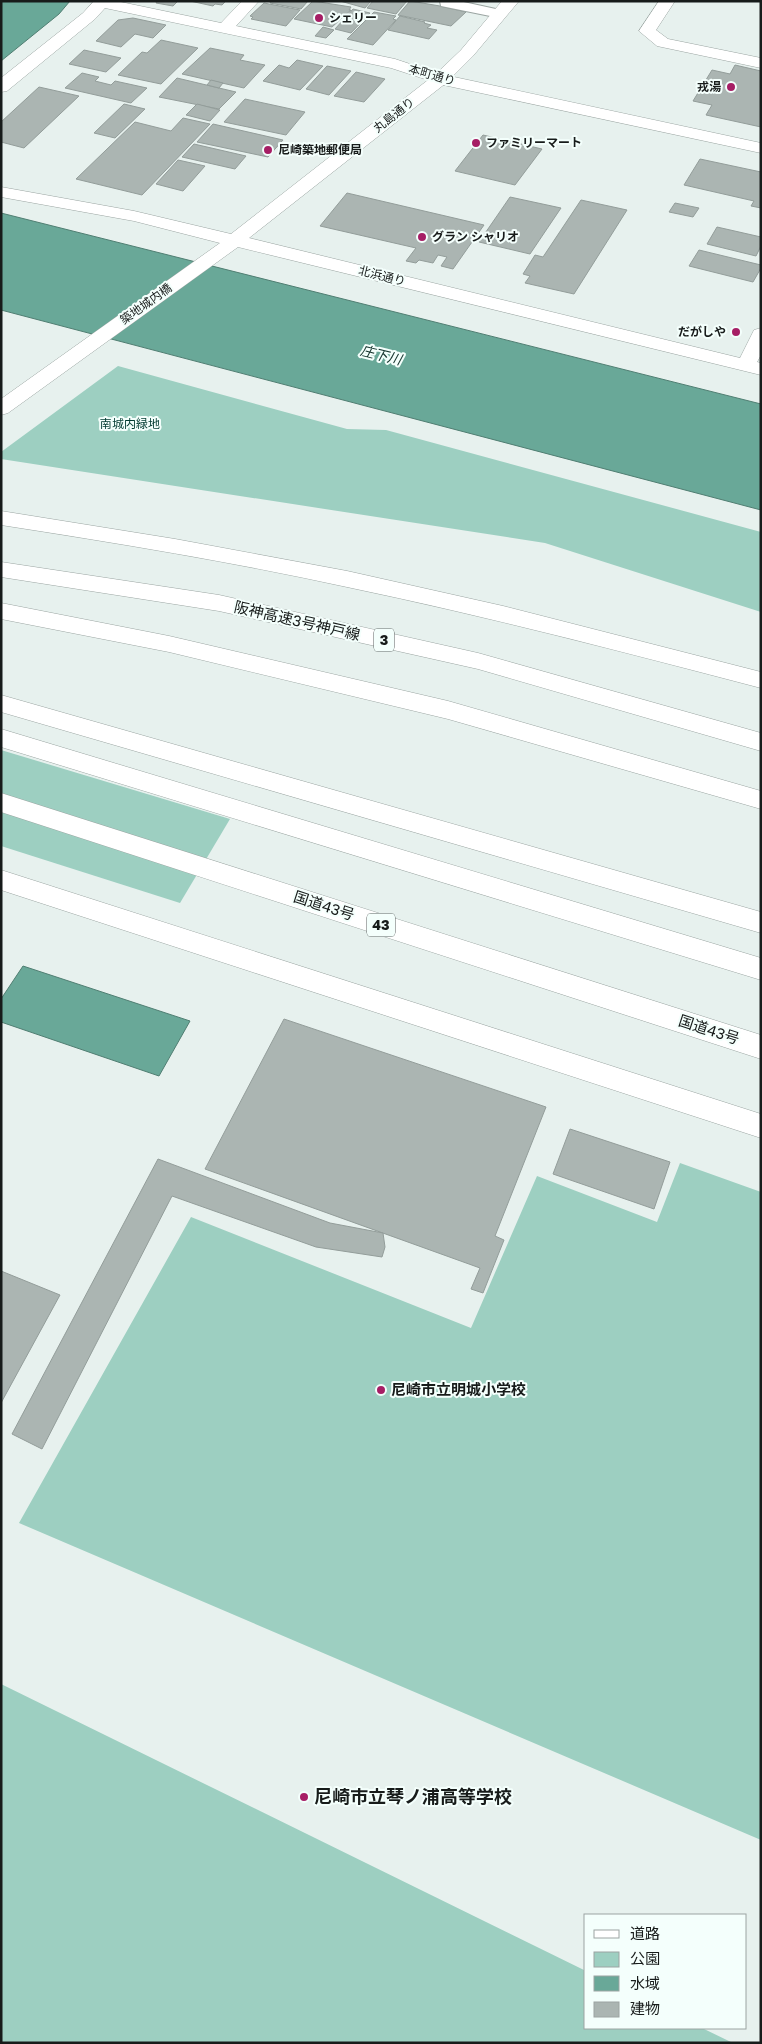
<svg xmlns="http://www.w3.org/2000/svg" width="762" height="2044" font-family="'Golos Text','Noto Sans JP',sans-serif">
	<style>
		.green { fill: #9dcfc1 }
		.water { fill: #69a898; stroke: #507e72 }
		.building { fill: #abb5b2; stroke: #939d9a }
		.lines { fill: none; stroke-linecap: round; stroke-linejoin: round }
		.lane-casing { stroke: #9ba5a2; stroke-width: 2 }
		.street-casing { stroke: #9ba5a2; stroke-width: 1 }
		.secondary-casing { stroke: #9ba5a2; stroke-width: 1 }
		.highway-casing { stroke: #9ba5a2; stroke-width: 1 }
		.lane { fill: #fff; fill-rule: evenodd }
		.street { fill: #fff; fill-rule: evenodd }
		.secondary { fill: #fff; fill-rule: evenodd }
		.highway { fill: #fff; fill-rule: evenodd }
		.poi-dot { fill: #a61e65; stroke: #f4fffc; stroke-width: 2 }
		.labels { text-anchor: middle; stroke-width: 4; stroke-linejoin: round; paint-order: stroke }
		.far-poi-label { font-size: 12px; font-weight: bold; fill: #171b1a; stroke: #f4fffc; text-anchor: start }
		.far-street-label { font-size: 12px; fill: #171b1a; stroke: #f4fffc }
		.far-park-label { font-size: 12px; fill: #003a30; stroke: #f4fffc }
		.far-water-label { font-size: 14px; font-style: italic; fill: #14332c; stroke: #f4fffc }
		.shield { fill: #f4fffc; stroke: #595f5e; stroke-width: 1 }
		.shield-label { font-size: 14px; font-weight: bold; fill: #171b1a }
		.street-label { font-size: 15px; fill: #171b1a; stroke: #f4fffc }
		.poi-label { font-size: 15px; font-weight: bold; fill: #171b1a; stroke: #f4fffc; text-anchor: start }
		.near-poi-label { font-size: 18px; font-weight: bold; fill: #171b1a; stroke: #f4fffc; text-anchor: start }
	</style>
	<rect width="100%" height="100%" fill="#e7f1ee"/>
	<g class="green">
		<polygon points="118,366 347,429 386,430 761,532 761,612 545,543 1,459 1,452"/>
		<polygon points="1,750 230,819 180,903 1,846"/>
		<polygon points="680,1163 761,1192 761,1840 19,1523 191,1217 471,1328 537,1176 657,1222"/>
		<polygon points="1,1684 586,1971 586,2028 702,2028 733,2043 1,2043"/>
	</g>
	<g class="water">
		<polygon points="1,1 70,1 59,14 1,61"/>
		<polygon points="1,213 761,404 761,510 1,310"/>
		<polygon points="23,966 190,1021 159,1076 1,1022 1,999"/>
	</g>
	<g class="building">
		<polygon points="157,1 178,1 173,6 156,3"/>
		<polygon points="190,1 226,1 222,5 215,4 213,6"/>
		<polygon points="271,1 308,1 301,9 270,3"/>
		<polygon points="313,1 351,7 349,10 351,10 332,27 294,19"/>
		<polygon points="340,1 371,1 365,8"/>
		<polygon points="373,1 407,1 396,14 367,8"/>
		<polygon points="410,1 440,6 466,12 451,26 398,15"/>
		<polygon points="264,3 300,10 286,26 251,19 253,17 250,16"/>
		<polygon points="353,9 370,13 351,33 335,29"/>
		<polygon points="374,12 396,16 393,19 396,20 373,45 347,39"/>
		<polygon points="400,16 425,22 424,23 431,25 427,28 437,30 429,39 388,30"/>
		<polygon points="133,18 166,25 153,38 135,34 121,47 96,41 118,20"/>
		<polygon points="323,27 334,30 326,38 315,36"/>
		<polygon points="161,40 198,48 161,84 118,75 142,52 147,53"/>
		<polygon points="210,48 244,55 240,60 265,65 244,88 182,74"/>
		<polygon points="84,50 121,58 106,72 69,64"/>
		<polygon points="297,60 323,66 300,90 263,81 279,65 289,68"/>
		<polygon points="735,65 761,71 761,127 706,115 712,105 693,101 712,70 730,74"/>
		<polygon points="327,66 351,71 329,95 306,89"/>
		<polygon points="356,72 385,79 364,102 334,96"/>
		<polygon points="82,73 99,77 95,81 111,85 115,81 147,88 131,103 65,88"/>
		<polygon points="177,78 219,88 236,92 219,109 159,97"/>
		<polygon points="211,80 223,83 219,88 207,85"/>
		<polygon points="39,87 79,96 24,148 1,142 1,122"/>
		<polygon points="245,99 305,112 286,135 224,122"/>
		<polygon points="124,104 145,109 115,138 94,133"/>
		<polygon points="197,104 220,110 210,121 186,115"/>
		<polygon points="183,118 210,124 142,195 76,179 135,122 171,131"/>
		<polygon points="213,124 283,140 268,157 197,142"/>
		<polygon points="483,135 542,149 515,185 455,171"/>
		<polygon points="194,144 246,156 235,169 182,157"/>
		<polygon points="700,159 761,172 761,208 751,206 754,201 684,185"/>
		<polygon points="178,160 205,166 183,191 156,184"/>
		<polygon points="347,193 484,225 453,269 441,266 447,257 438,255 433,263 419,260 416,263 406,261 416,248 320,226"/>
		<polygon points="510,197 561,208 530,254 479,242"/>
		<polygon points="581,200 627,210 574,294 525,283 530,276 523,274 535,255 543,257"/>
		<polygon points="675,203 699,208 693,217 669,212"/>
		<polygon points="717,227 761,237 761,246 756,256 707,244"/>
		<polygon points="699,250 761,265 761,268 753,282 689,266"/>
		<polygon points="284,1019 546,1107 495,1236 504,1240 483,1293 471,1289 480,1268 205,1169"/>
		<polygon points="570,1129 670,1162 654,1209 553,1174"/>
		<polygon points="158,1159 330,1223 383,1233 385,1247 382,1257 316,1247 172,1196 42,1449 12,1434"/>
		<polygon points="1,1271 60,1295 1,1403"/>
	</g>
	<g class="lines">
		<g class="lane-casing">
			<polygon id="lane" points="440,1 459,1 505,11 507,14 500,18 441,6"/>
		</g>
		<g class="street-casing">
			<g id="street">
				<polygon points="94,1 116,1 221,23 242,1 259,1 236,26 395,59 437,73 461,50 502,1 519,1 473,56 446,83 249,238 740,358 754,330 761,328 761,355 757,362 761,363 761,375 238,247 8,413 1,415 1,399 220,243 134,221 1,197 1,187 134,211 231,234 428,80 391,68 105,8 95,19 7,91 1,92 1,78 83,13"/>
				<polygon points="659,1 675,1 656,30 668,39 761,58 761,68 657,46 639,31"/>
			</g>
		</g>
		<g class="secondary-casing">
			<polygon id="secondary" points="440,74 761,143 761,153 434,83 432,79 434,75"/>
		</g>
		<g class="highway-casing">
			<g id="highway">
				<path d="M1 511 175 539 347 571 503 606 761 672V688C624 652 486 616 347 587 233 562 117 543 1 525Z"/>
				<polygon points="1,562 219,595 478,653 761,733 761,751 478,669 219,611 1,577"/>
				<polygon points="1,603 169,636 448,701 761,791 761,809 448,719 169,652 1,619"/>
				<polygon points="1,695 761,912 761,933 1,712"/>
				<polygon points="1,729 761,958 761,980 1,747"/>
				<polygon points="1,793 761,1035 761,1059 1,812"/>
				<polygon points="1,870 761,1114 761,1138 1,890"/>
			</g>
		</g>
		<use href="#lane" class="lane"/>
		<use href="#street" class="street"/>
		<use href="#secondary" class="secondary"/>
		<use href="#highway" class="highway"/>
	</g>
	<g class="poi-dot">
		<circle cx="319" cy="18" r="5"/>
		<circle cx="731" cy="87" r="5"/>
		<circle cx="476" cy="143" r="5"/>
		<circle cx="268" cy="150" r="5"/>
		<circle cx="422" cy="237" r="5"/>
		<circle cx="736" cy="332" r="5"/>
		<circle cx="381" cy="1390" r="5"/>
		<circle cx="304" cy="1797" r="5"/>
	</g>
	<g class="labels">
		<g class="far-poi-label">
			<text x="329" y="22">シェリー</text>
			<text x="721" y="91" text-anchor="end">戎湯</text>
			<text x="486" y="147">ファミリーマート</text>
			<text x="278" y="154">尼崎築地郵便局</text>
			<text x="432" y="241">グラン シャリオ</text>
			<text x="726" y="336" text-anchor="end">だがしや</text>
		</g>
		<g class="far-street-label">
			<text transform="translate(432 75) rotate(16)" y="4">本町通り</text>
			<text transform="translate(394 115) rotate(-38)" y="4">丸島通り</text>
			<text transform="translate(382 276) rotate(14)" y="4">北浜通り</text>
			<text transform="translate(146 304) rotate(-36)" y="4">築地城内橋</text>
		</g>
		<g class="far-park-label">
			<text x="130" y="428">南城内緑地</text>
		</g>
		<g class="far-water-label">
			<text transform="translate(381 355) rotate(14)" y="5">庄下川</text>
		</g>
		<g class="shield">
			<rect x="374" y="628.5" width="20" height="23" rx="4"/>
			<rect x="367" y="913.5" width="28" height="23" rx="4"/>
		</g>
		<g class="shield-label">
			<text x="384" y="645">3</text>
			<text x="381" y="930">43</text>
		</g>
		<g class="street-label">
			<text transform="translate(297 621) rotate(13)" y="5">阪神高速3号神戸線</text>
			<text transform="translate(324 906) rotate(18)" y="5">国道43号</text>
			<text transform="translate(709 1030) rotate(18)" y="5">国道43号</text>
		</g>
		<g class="poi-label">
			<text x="391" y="1395">尼崎市立明城小学校</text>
		</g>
		<g class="near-poi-label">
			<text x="314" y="1803">尼崎市立琴ノ浦高等学校</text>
		</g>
	</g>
	<rect width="762" height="2044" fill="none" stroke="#171b1a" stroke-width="5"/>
	<rect x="584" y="1914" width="162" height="115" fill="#f4fffc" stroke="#9ca4a2"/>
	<rect x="594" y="1930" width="25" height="8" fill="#ffffff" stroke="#9ca4a2"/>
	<text x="630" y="1939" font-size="15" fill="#171b1a">道路</text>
	<rect x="594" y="1952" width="25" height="15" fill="#9dcfc1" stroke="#9ca4a2"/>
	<text x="630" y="1964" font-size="15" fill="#171b1a">公園</text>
	<rect x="594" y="1976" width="25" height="15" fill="#69a898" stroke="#9ca4a2"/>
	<text x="630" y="1989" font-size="15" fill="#171b1a">水域</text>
	<rect x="594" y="2002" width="25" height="15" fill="#abb5b2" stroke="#9ca4a2"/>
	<text x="630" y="2014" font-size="15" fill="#171b1a">建物</text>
</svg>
